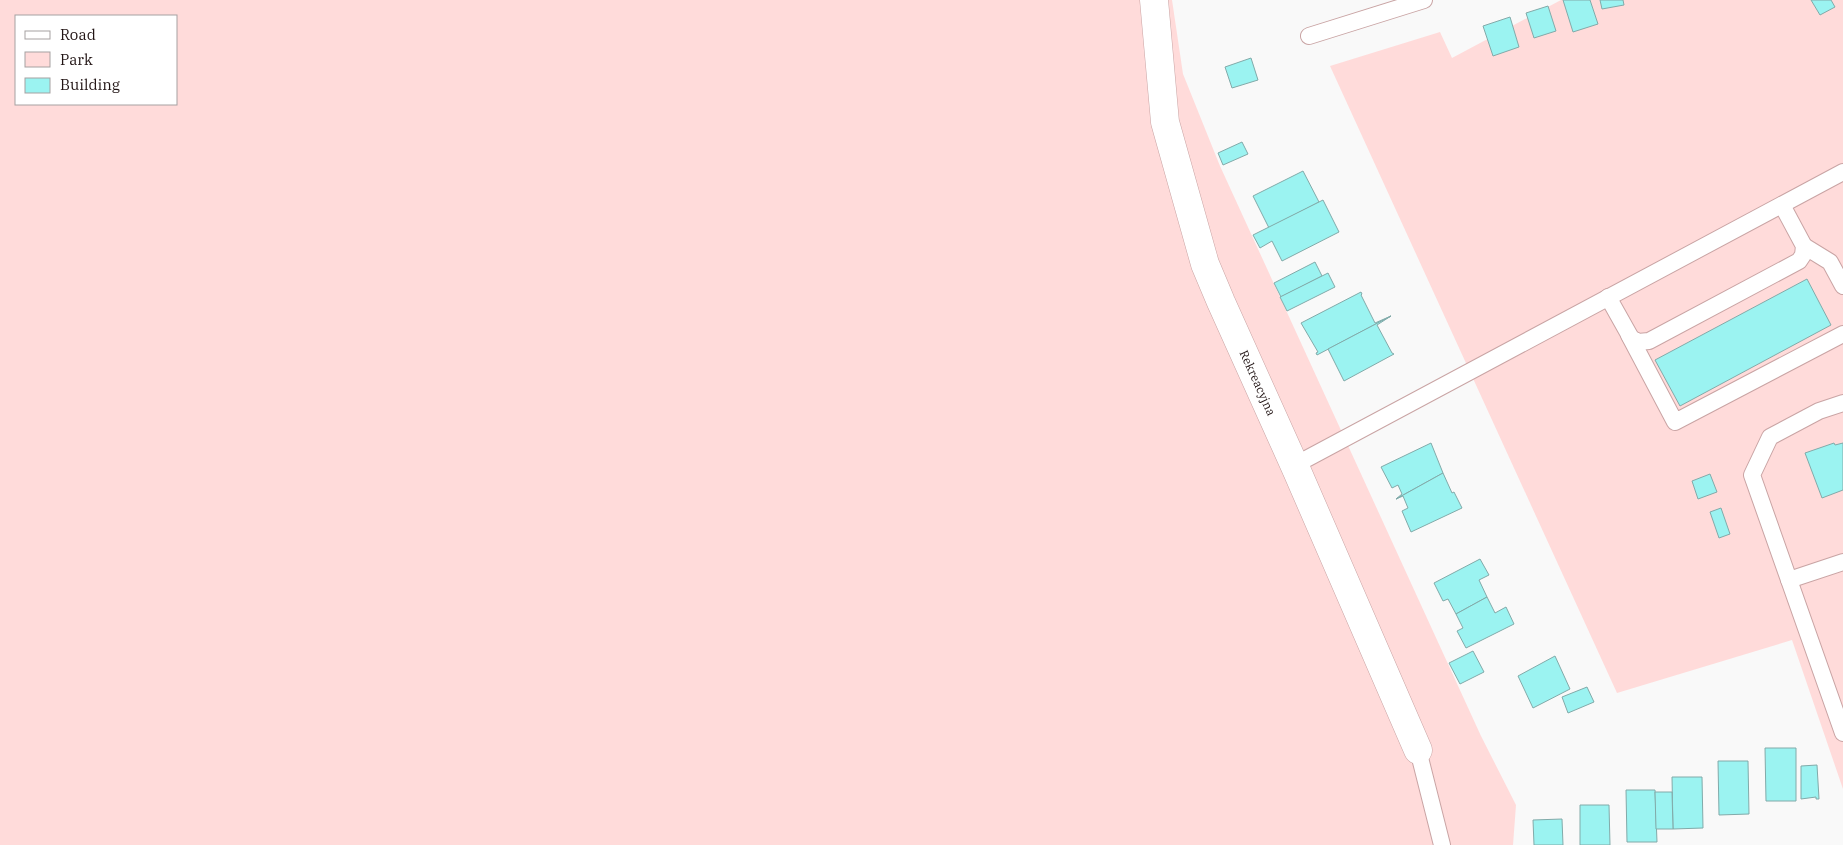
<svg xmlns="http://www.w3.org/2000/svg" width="1843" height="845" font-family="'IBM Plex Serif',serif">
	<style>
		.green { fill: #ffdbda; fill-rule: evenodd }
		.building { fill: #9bf3f1; stroke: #82aaa9 }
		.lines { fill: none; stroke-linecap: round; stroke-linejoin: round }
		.lane-casing { stroke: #c9a4a4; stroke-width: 18 }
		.street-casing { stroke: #c9a4a4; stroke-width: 29 }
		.lane { stroke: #fff; stroke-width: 16 }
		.street { stroke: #fff; stroke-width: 28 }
		.labels { text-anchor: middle; stroke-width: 4; stroke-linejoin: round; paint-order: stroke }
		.street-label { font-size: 12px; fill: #211414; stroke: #fff }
	</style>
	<rect width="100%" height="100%" fill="#f9f9f9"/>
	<g class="green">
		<path d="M0 0H1172L1183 74 1220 166 1481 736 1516 805 1513 845H0ZM16 16H176V104H16Z"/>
		<polygon points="1561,0 1843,0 1843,789 1792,640 1617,693 1330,66 1440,32 1452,58"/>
	</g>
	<g class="building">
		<polygon points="1563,0 1590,0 1598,24 1573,32"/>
		<polygon points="1600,0 1623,0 1624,5 1602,9"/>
		<polygon points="1811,0 1831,0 1835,7 1820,15"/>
		<polygon points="1548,6 1556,31 1534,38 1526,13"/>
		<polygon points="1510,17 1519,47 1493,56 1483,26"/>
		<polygon points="1251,58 1258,80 1232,88 1225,67"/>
		<polygon points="1242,142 1248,154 1223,165 1218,153"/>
		<polygon points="1303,171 1319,202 1269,228 1253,196"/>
		<polygon points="1323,200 1339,232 1282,261 1272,241 1260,248 1253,235"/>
		<polygon points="1315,262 1322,276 1281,297 1274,283"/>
		<polygon points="1328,273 1335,287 1287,311 1280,297"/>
		<polygon points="1807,279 1831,325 1680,406 1655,360"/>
		<polygon points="1361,292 1362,294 1361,295 1375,323 1391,316 1317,355 1316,353 1318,352 1301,323"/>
		<polygon points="1391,316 1377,325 1392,353 1394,354 1344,381 1328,349"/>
		<polygon points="1431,443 1443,473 1396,499 1402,494 1398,485 1392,488 1381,467"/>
		<polygon points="1834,443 1835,445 1843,443 1843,490 1822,498 1805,453"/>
		<polygon points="1443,473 1452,493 1454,492 1462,508 1411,532 1402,511 1408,508 1403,496 1396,499"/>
		<polygon points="1710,474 1717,492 1698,499 1692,481"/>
		<polygon points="1721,508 1730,534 1719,538 1710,512"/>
		<polygon points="1480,559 1489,575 1479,580 1487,597 1456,614 1448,599 1443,601 1434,583"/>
		<polygon points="1487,597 1495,613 1506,607 1514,624 1466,648 1457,631 1463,628 1456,614"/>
		<polygon points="1473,651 1484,672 1460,684 1449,663"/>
		<polygon points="1555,656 1570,689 1533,708 1518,676"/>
		<polygon points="1587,687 1594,702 1568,713 1562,697"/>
		<polygon points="1765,748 1796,748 1796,801 1766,801"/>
		<polygon points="1718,761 1748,761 1749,814 1719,815"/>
		<polygon points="1817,765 1819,799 1816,799 1816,797 1801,799 1801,766"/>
		<polygon points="1672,777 1702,777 1703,828 1673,829"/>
		<polygon points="1626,790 1655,790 1657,842 1627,842"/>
		<polygon points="1655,792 1672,792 1673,829 1656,829"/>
		<polygon points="1580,805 1609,805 1610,845 1580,845"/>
		<polygon points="1562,819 1563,845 1534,845 1533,820"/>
	</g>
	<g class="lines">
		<g class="lane-casing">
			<g id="lane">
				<polyline points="1309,36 1424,0"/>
				<polyline points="1804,246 1830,262 1843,286"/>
				<polyline points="1608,297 1631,338 1638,342 1649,341 1799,261 1803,255 1804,246 1782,205"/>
				<polyline points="1629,335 1675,422 1843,334"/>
				<polyline points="1843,403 1819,411 1770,437 1752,475 1843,733"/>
				<polyline points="1295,465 1843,172"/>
				<polyline points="1789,580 1843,562"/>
				<polyline points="1418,750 1442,845"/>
			</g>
		</g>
		<g class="street-casing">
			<g id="street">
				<path id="s1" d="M1154 0 1165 122 1205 264 1221 302 1297 471 1418 750"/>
			</g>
		</g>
		<use href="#lane" class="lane"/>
		<use href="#street" class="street"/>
	</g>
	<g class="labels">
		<g class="street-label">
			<text dy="4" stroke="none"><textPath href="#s1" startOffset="400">Rekreacyjna</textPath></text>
		</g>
	</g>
	<rect x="15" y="15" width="162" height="90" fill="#ffffff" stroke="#a6a1a1"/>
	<rect x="25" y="31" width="25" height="8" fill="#ffffff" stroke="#a6a1a1"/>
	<text x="60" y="40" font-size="15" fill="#211414">Road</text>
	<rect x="25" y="52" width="25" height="15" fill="#ffdbda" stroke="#a6a1a1"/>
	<text x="60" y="65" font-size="15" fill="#211414">Park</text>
	<rect x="25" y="78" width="25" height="15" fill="#9bf3f1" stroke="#a6a1a1"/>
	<text x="60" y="90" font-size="15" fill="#211414">Building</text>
</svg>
